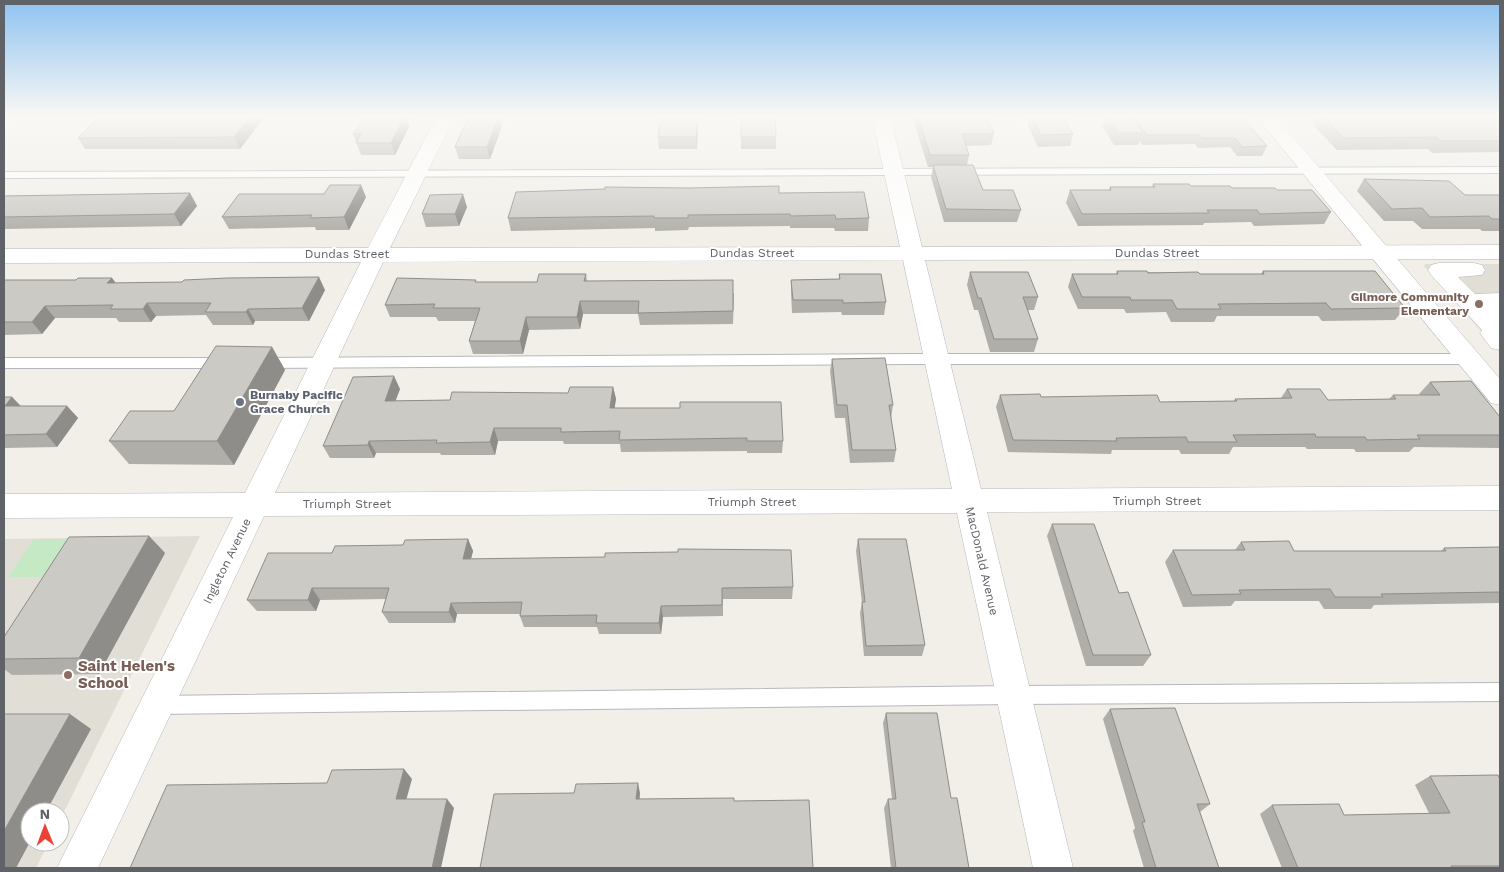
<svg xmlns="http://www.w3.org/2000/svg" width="1504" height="872" font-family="'Work Sans',sans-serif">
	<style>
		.education { fill: #e1ded6 }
		.green { fill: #c5e8c5 }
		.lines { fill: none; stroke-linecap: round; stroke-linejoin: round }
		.lane-casing { stroke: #b5b8bc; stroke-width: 2 }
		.street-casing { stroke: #b5b8bc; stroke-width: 1 }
		.secondary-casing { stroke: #b6babf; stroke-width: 1 }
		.lane { fill: #fff; fill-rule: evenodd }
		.street { fill: #fff; fill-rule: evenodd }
		.secondary { fill: #fff; fill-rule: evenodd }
		.wall { fill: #afaea9 }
		.shaded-wall { fill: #8f8d8a }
		.building { fill: #cccac5; stroke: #8f8d8a }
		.education-dot { fill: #8d6e63; stroke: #fff; stroke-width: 2 }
		.worship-dot { fill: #6b7280; stroke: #fff; stroke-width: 2 }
		.labels { text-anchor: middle; stroke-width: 4; stroke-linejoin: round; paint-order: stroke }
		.street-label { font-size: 12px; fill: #5f6368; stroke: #fff }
		.education-label { font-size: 12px; font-weight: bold; fill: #785e54; stroke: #fff; text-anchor: end }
		.worship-label { font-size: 12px; font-weight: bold; fill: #5b616d; stroke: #fff; text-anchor: start }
		.near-education-label { font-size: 15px; font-weight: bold; fill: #785e54; stroke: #fff; text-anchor: start }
	</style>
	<rect width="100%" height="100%" fill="#f1efe8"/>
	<g class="education">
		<polygon points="1426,264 1500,264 1500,353 1424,266"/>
		<polygon points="200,536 60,820 60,812 30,812 30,842 49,842 36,868 4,868 4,539"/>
	</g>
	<polygon class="green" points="34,539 92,539 68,577 8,577"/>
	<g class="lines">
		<g class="lane-casing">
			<g id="lane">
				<polygon points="1500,167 1500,173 4,178 4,172"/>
				<polygon points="907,354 1468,354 1473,356 1475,359 1473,362 1468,364 907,364 260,368 255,366 253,363 255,360 260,358"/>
				<polygon points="4,358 225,358 230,360 232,363 230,366 225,368 4,368"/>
				<polygon points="1500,683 1500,701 1012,704 156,714 149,712 146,705 149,698 156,696 1012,686"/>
			</g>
		</g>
		<g class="street-casing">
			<g id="street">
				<polygon points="4,116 23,116 10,129 4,130"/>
				<path d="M437 116H455L390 248 900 247 872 116H890L922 247 1500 245V259L925 260 981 489 1500 486V510L987 512 1073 868H1033L957 513 264 516 98 868H57L233 517 4 518V494L245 493 361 262 4 263V249L368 248ZM903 260 952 489 275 493 383 262Z"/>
				<polygon points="1439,263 1474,263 1482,265 1485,270 1482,275 1458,277 1475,294 1500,293 1500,350 1491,348 1480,333 1482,330 1431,275 1428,270 1431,265"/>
			</g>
		</g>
		<g class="secondary-casing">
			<polygon id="secondary" points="1256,116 1275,116 1500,379 1500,405 1491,403"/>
		</g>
		<use href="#lane" class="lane"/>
		<use href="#street" class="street"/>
		<use href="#secondary" class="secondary"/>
	</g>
	<g class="wall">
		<polygon points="203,116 265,116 240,149 85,149 78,138"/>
		<polygon points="366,116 410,116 408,121 409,127 395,155 361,155 353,134"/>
		<polygon points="469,116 499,116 502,126 490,159 459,159 455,147"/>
		<polygon points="741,116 776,137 776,149 741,149"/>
		<polygon points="912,116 986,116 994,134 991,145 966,146 969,155 967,165 983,190 1021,210 1017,222 944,222 931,177 933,167 928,167"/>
		<polygon points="1030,116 1063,116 1073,134 1070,146 1038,147 1028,126"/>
		<polygon points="1105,116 1131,116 1132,117 1132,116 1241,116 1267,146 1262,156 1237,156 1230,147 1198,148 1195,144 1143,145 1140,141 1138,145 1114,145 1102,126"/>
		<polygon points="1318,116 1500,116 1500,152 1432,153 1428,149 1337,150 1313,125"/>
		<polygon points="698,126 697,149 659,149 658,137"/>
		<polygon points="1364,179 1465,195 1500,195 1500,231 1482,231 1480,229 1422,229 1413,221 1384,221 1357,191"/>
		<polygon points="1153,184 1277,190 1331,212 1324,224 1254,226 1251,222 1204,223 1203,225 1078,226 1066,203 1070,190 1109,190 1110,187 1152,187"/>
		<polygon points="190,193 197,206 181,226 4,229 4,196"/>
		<polygon points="779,193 869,218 868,231 835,231 834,228 790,228 790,226 689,227 688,230 655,231 655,228 511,231 508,218"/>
		<polygon points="366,197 349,230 316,230 315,227 229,229 222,217"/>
		<polygon points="467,207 459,226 426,227 422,214"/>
		<polygon points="1117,271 1200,274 1261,274 1263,271 1405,308 1395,320 1322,321 1318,316 1217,316 1214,322 1171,322 1166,312 1126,313 1124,309 1078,309 1068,287 1072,274 1116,274"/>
		<polygon points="970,272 1038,297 1034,310 1028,310 1038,339 1034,352 990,352 978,310 974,310 967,285"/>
		<polygon points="586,274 587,281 734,293 733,324 640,325 638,314 583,314 580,329 529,330 523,354 473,354 469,341 475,321 438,321 436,317 390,317 385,305 477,282 537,282"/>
		<polygon points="839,274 886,302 884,315 842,315 841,312 792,313 791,292 791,280 839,279"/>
		<polygon points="112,278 116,283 325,290 309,321 255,321 253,325 213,325 206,315 156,316 151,322 119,322 116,318 55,318 42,334 4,335 4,280 76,280"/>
		<polygon points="272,347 285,370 234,465 129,464 109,441 174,411"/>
		<polygon points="832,359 893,405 891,418 896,450 894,462 850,463 845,418 835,418 830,371"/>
		<polygon points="1430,382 1500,417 1500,448 1414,447 1409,452 1356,452 1354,449 1307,449 1305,447 1233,447 1229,454 1181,454 1179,450 1112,450 1111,454 1008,452 996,407 1000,395 1160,402 1234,401 1235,399 1281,398 1287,389 1328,400 1389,399 1393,395 1420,395 1419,394"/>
		<polygon points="613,387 616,399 614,408 783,441 782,453 747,453 747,451 621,452 620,444 564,444 563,441 498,441 495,455 441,455 440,453 376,453 374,458 330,458 323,446 400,389 395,401 450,400 568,393"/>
		<polygon points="4,397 12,397 21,406 67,406 78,418 57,447 4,448"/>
		<polygon points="1052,524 1119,593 1151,655 1143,666 1086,666 1047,536"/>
		<polygon points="149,536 165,553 99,674 12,675 4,669 4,637"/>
		<polygon points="468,539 473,551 471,559 793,587 792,599 723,599 723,616 663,617 661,634 599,634 597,627 524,627 520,616 520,614 457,614 455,623 389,623 382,612 386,599 320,600 316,611 257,611 247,600 332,553"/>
		<polygon points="858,539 925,645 922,656 864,656 860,613 862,603 856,551"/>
		<polygon points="1241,542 1294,551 1441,551 1444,548 1500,547 1500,603 1374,605 1371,609 1324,609 1319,601 1235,601 1231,606 1183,607 1165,562 1173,550 1235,550"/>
		<polygon points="1110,709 1210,804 1200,812 1219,868 1144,868 1133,831 1135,828 1103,719"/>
		<polygon points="886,713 951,798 969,868 891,868 884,808 888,799 892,799 883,723"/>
		<polygon points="1430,776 1500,780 1500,868 1282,868 1260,814 1272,805 1344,815 1429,813 1415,785"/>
	</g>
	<g class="shaded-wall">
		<polygon points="251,116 265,116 240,149 234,137"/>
		<polygon points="400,116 410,116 408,121 409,127 395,155 391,143"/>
		<polygon points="499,116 502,126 490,159 487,147"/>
		<polygon points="698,116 698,126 697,149 696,137"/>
		<polygon points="361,185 366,197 349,230 344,217"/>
		<polygon points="190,193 197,206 181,226 174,214"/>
		<polygon points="463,194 467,207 459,226 455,214"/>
		<polygon points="319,277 325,290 309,321 302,308"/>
		<polygon points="112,278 120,290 107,283"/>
		<polygon points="580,301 583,314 580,329 577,317"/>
		<polygon points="147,303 156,316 151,322 143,309"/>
		<polygon points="45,306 55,318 42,334 32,322"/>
		<polygon points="248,309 255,321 253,325 246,312"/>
		<polygon points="526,317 529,330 523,354 520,341"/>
		<polygon points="272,347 285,370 234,465 217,441"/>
		<polygon points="394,376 400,389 391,413 385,401"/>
		<polygon points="613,387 616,399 613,420 610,408"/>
		<polygon points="12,397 24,410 5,406"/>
		<polygon points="67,406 78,418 57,447 46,434"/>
		<polygon points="494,428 498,441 495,455 490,442"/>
		<polygon points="369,441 376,453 374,458 368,445"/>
		<polygon points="149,536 165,553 99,674 79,658"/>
		<polygon points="468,539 473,551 468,570 463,559"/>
		<polygon points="312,588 320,600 316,611 308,600"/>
		<polygon points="451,603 457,614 455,623 449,612"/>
		<polygon points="661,606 663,617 661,634 659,623"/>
		<polygon points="70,714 91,729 46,812 30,812 30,842 16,868 4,868 4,831"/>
		<polygon points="404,769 412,779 404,808 396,799"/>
		<polygon points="638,783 640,793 639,808 636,799"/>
		<polygon points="447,799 454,808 441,868 432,868"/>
	</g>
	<g class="building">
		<polygon points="203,116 251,116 234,137 78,138 99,117"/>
		<polygon points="366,116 405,116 391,143 356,143 361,134 353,134"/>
		<polygon points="469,116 499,116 487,147 455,147"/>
		<polygon points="661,116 698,116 696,137 658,137"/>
		<polygon points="741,116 775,116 776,137 741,137"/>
		<polygon points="918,116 986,116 994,134 962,134 969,155 930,155"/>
		<polygon points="1032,116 1063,116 1073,134 1041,135"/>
		<polygon points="1107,116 1131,116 1143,133 1118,133"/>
		<polygon points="1134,116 1241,116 1267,146 1242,147 1235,138 1202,138 1199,135 1146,135"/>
		<polygon points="1322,116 1500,116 1500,141 1440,141 1436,137 1344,138"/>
		<polygon points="933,165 973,165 983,190 1013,190 1021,210 946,209"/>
		<polygon points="1364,179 1449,181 1465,195 1500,195 1500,219 1492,219 1489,216 1430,217 1422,208 1392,209"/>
		<polygon points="1153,184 1189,184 1191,186 1230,186 1232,188 1275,188 1277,190 1312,190 1331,212 1260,214 1257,210 1207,210 1209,213 1082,214 1070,190 1111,190 1110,187 1155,187"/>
		<polygon points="330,185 361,185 344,217 310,218 312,215 222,217 239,194 324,194"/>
		<polygon points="779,186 779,193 864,192 869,218 836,219 835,215 791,216 790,214 688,215 688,218 654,218 654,216 508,218 516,192 605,189 605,187 689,188"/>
		<polygon points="190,193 174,214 4,217 4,196"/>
		<polygon points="463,194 455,214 422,214 430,195"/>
		<polygon points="1117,271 1147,271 1148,273 1198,272 1200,274 1264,274 1263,271 1375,271 1405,308 1331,309 1326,303 1218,304 1221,309 1177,309 1172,300 1131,300 1130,297 1082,297 1072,274 1118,274"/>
		<polygon points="970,272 1028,272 1038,297 1023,297 1038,339 994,339 981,298 978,298"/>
		<polygon points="539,274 586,274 584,281 733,280 733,311 638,313 639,301 580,301 577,317 526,317 520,341 469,341 480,308 433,308 435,304 385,305 397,278 476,280 475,282 537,282"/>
		<polygon points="839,274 881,274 886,302 843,303 843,300 793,300 791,280 840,279"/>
		<polygon points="319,277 302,308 248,309 246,312 205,312 211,303 147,303 143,309 110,309 113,305 45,306 32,322 4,322 4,305 5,304 4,304 4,280 76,280 78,278 112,278 107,283 182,282 184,280 228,278"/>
		<polygon points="216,346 272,347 217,441 109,441 130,411 174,411"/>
		<polygon points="885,358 893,405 889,405 896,450 852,450 847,405 837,405 832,359"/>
		<polygon points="394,376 385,401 450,400 452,392 568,393 570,387 613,387 610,408 680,408 680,402 781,402 783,441 747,441 747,438 619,440 620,431 561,432 561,428 494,428 490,442 436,443 437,440 369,441 368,445 323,446 353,377"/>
		<polygon points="1471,381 1500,417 1500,435 1417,435 1420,439 1367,440 1365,437 1316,437 1315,434 1233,435 1237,442 1188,442 1186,437 1116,438 1117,441 1013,440 1000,395 1040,394 1041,397 1157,395 1160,402 1237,401 1235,399 1292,398 1287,389 1320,389 1328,400 1396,399 1393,395 1440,395 1430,382"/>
		<polygon points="4,397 12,397 5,406 67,406 46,434 4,435"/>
		<polygon points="1052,524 1094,524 1119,593 1128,592 1151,655 1093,655"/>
		<polygon points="149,536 79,658 4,659 4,637 69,537"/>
		<polygon points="468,539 463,559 605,557 605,553 678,552 678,549 791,550 793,587 722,588 722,605 661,606 659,623 596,623 597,615 520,616 522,602 451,603 449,612 382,612 389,588 312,588 308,600 247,600 268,553 332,553 335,546 403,545 405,540"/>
		<polygon points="858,539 906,539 925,645 866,646 862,602 865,602"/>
		<polygon points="1289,541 1294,551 1446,551 1444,548 1500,547 1500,592 1381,594 1383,597 1335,597 1330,589 1239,590 1241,594 1192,595 1173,550 1245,550 1241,542"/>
		<polygon points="1175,708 1210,804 1197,804 1219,868 1156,868 1142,822 1145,822 1110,709"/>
		<polygon points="886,713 937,713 951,798 957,798 969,868 896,868 888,799 896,799"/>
		<polygon points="4,714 70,714 4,831"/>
		<polygon points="404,769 396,799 447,799 432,868 130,868 167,785 327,783 332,770"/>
		<polygon points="1498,775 1500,780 1500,866 1451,866 1452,868 1298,868 1272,805 1339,804 1344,815 1450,813 1430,776"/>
		<polygon points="638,783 636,799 734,798 734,801 809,800 813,868 480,868 494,794 574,793 576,784"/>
	</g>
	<linearGradient id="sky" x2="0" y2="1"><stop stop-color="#8fc3f1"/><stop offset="0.49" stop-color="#f9f8f5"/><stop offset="1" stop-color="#f9f8f5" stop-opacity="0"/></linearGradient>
	<rect width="1504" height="238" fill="url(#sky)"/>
	<g class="education-dot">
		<circle cx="1479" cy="304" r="5"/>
		<circle cx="68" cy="675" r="5"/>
	</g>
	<circle class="worship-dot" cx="240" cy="402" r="5"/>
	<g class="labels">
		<g class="street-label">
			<text x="752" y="257">Dundas Street</text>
			<text x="1157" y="257">Dundas Street</text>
			<text x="347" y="258">Dundas Street</text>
			<text x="1157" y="505">Triumph Street</text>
			<text x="752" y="506">Triumph Street</text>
			<text x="347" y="508">Triumph Street</text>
			<text transform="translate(227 561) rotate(-64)" y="4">Ingleton Avenue</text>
			<text transform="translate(982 561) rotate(77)" y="4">MacDonald Avenue</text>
		</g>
		<g class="education-label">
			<text x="1469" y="301">Gilmore Community<tspan x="1469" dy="14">Elementary</tspan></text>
		</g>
		<g class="worship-label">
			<text x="250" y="399">Burnaby Pacific<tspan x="250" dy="14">Grace Church</tspan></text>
		</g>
		<g class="near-education-label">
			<text x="78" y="671">Saint Helen's<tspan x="78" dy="17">School</tspan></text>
		</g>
	</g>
	<rect width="1504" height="872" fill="none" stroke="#5f6368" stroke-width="10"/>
	<g transform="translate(45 827) rotate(359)"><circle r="24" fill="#ffffff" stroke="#bfc1c3"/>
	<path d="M0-4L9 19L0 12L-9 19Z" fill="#ea4335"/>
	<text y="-8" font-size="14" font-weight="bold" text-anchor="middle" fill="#5f6368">N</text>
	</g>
</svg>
